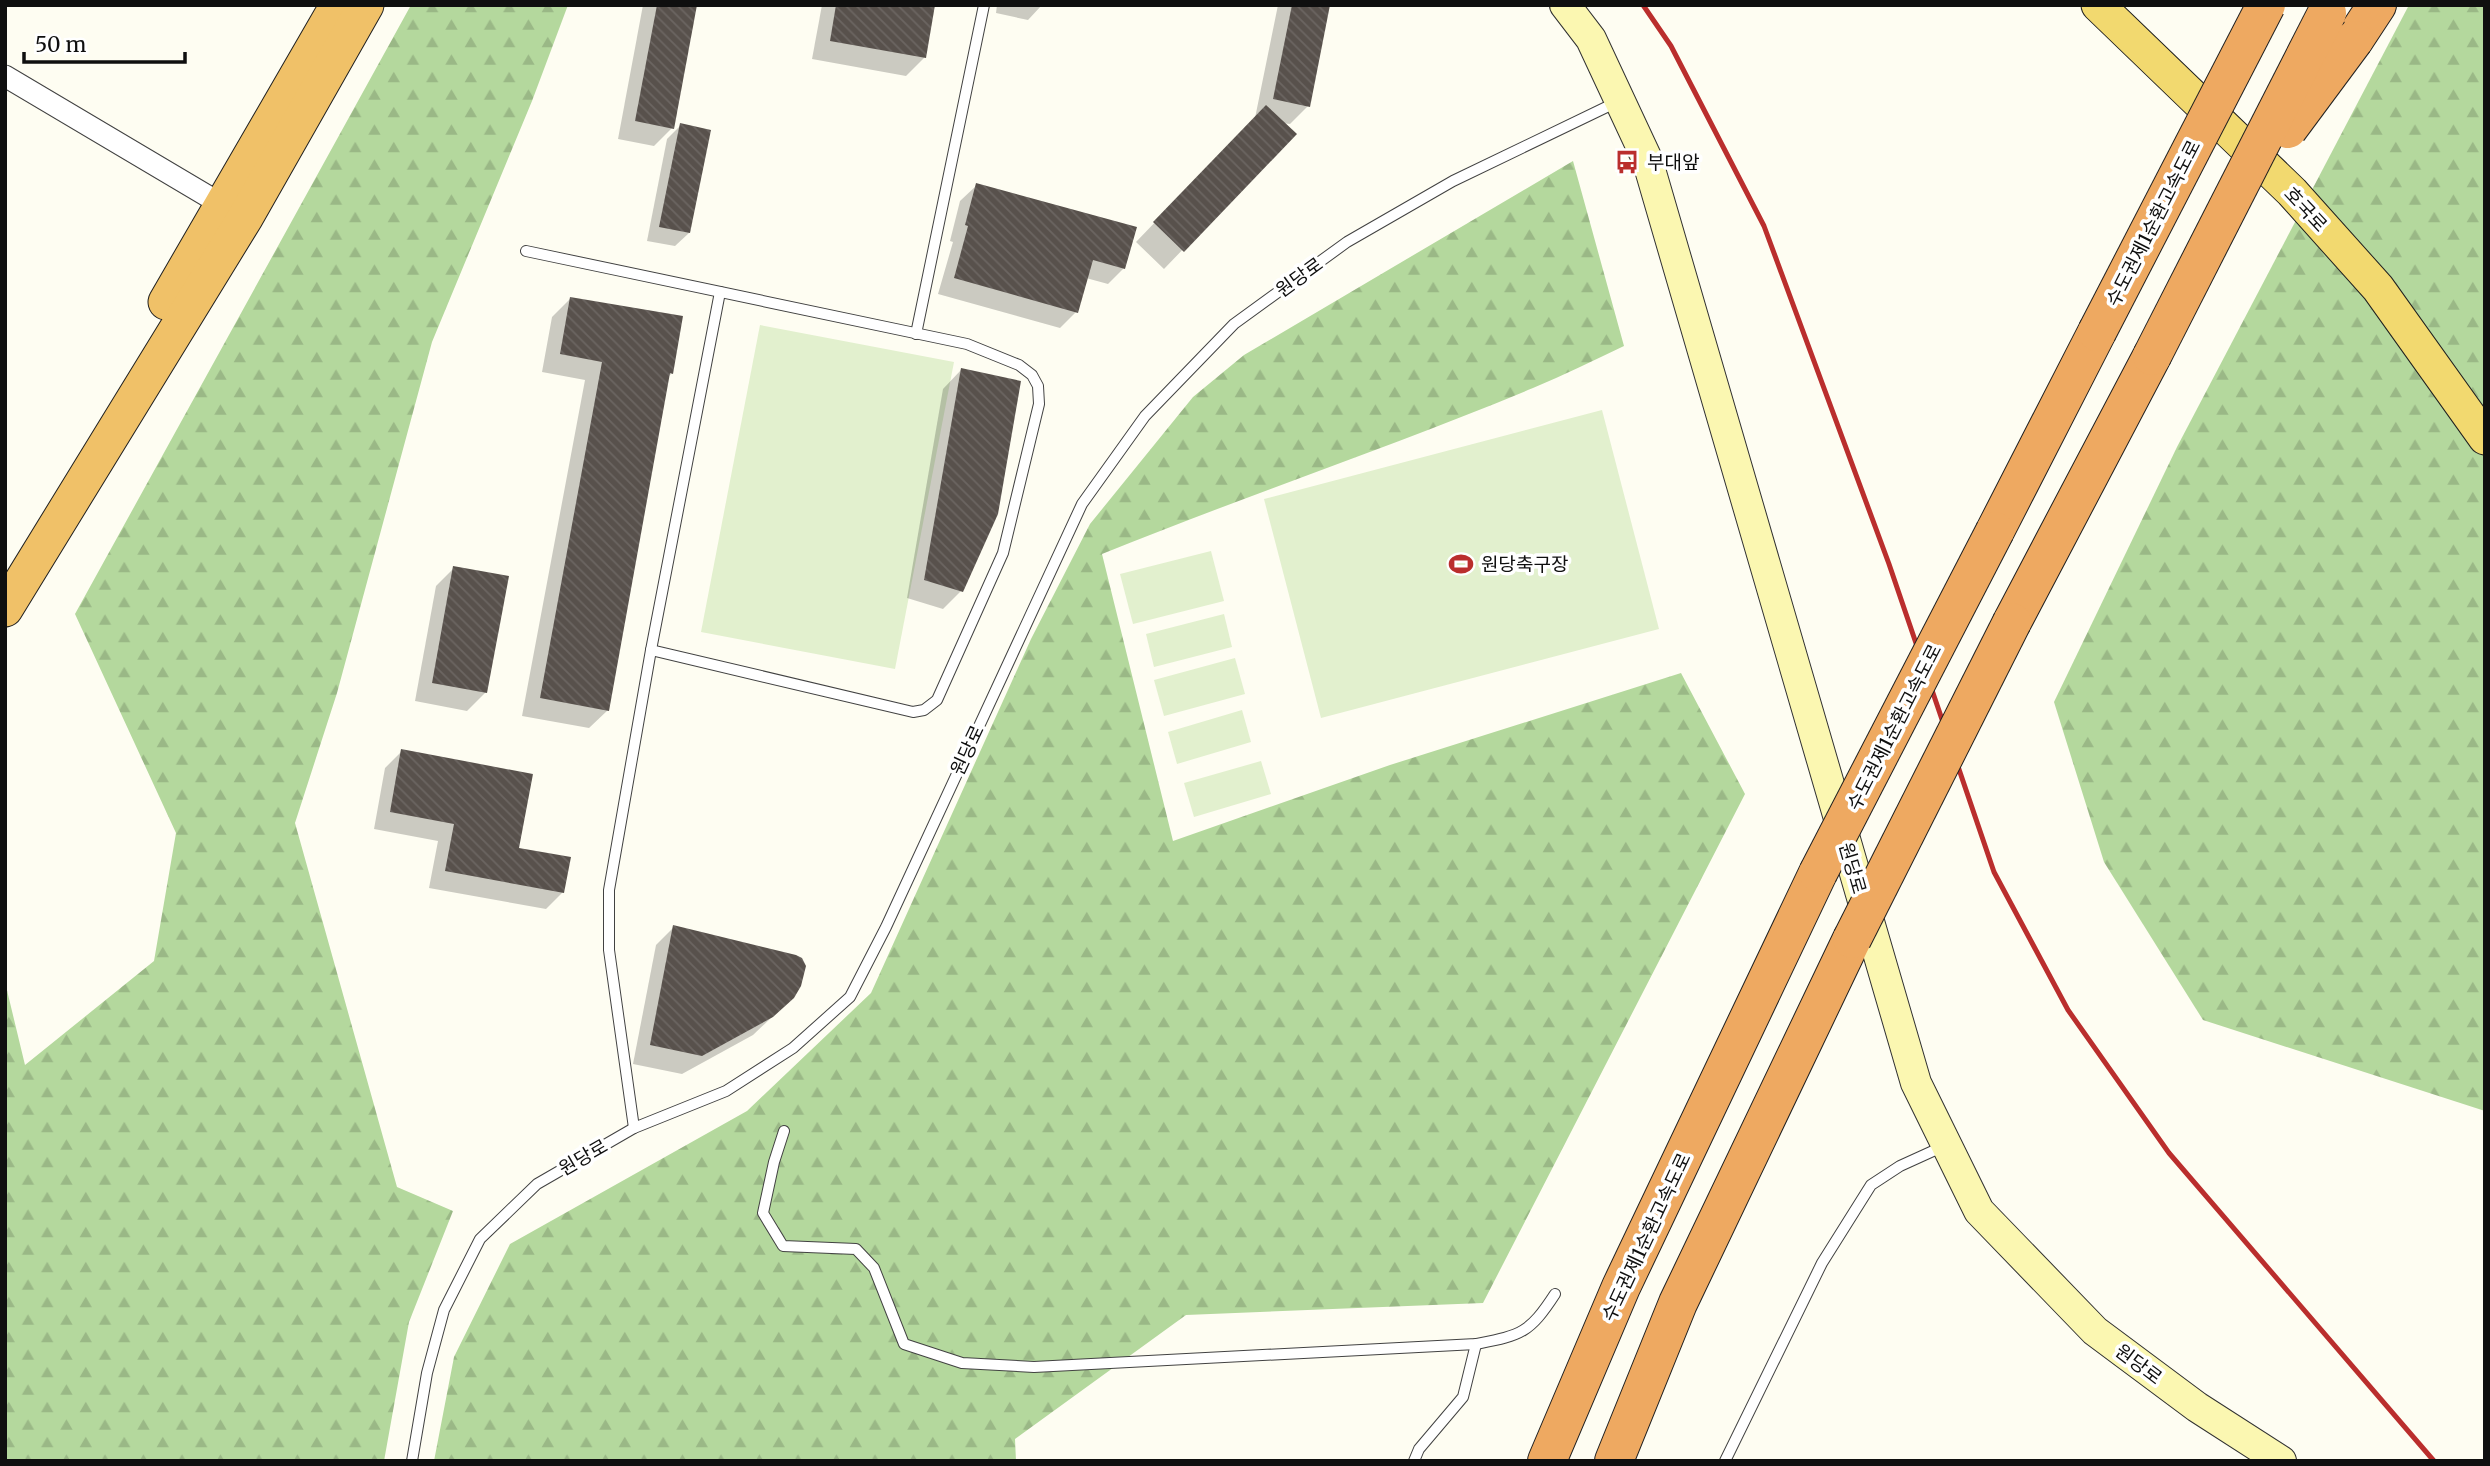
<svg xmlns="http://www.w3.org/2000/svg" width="2490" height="1466" font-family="Merriweather,'Noto Sans KR',serif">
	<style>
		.forest { fill: url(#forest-firs) }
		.pitch { fill: #e2f0ce }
		.shadow { fill: #0003 }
		.building { fill: url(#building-back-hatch) }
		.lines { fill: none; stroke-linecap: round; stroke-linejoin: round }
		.service-casing { stroke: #424242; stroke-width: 12 }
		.minor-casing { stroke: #424242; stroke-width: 23 }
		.secondary-casing { stroke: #313131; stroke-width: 32 }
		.primary-casing { stroke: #202020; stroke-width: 35 }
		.trunk-casing { stroke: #202020; stroke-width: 37 }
		.motorway-casing { stroke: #202020; stroke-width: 40 }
		.service { stroke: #fff; stroke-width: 10 }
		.minor { stroke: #fff; stroke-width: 21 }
		.secondary { stroke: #fbf7b1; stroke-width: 30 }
		.primary { stroke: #f2d96f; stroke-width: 33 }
		.trunk { stroke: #f0c168; stroke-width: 35 }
		.motorway { stroke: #eea961; stroke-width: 38 }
		.rail { stroke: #ba2e2d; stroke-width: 5 }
		.motorway-bridge-casing { stroke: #202020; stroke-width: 40; stroke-linecap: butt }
		.motorway-bridge { stroke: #eea961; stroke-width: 38 }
		.labels { text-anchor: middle; stroke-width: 7; stroke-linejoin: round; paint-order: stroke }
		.poi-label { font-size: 19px; fill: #0f0f0f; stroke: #fff; text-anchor: start }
		.street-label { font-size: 19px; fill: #0f0f0f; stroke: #fff }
	</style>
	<defs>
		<pattern id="forest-firs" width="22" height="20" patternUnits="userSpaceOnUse" patternTransform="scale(1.75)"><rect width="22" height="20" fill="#b4d89d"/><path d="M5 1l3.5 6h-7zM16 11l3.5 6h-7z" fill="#9ab886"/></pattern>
		<pattern id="building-back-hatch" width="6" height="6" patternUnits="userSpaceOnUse" patternTransform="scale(1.75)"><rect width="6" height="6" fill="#58514c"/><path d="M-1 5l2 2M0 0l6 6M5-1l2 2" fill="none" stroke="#6b6561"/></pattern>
	</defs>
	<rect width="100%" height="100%" fill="#fefdf2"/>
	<g class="forest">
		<polygon points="411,5 568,5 532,101 432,342 337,693 295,823 397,1187 453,1211 409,1322 384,1461 5,1461 5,982 25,1065 154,961 176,833 75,614"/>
		<polygon points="2409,5 2485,5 2485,1111 2203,1020 2104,862 2054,702 2177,447"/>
		<path d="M1573 161 1624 346C1594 360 1564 375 1533 388 1391 447 1245 496 1102 554L1173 841 1390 765 1681 673 1745 794 1483 1303 1186 1315 1015 1439 1016 1461H434L454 1357 510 1244 747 1111 871 993 1031 639 1090 524 1193 397 1244 355Z"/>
	</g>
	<g class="pitch">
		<polygon points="760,325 954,362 895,669 701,632"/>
		<polygon points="1602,410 1659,629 1321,718 1264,499"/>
		<polygon points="1211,551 1224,601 1133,624 1120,574"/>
		<polygon points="1224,614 1232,647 1154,667 1146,634"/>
		<polygon points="1235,658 1245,694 1164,716 1154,680"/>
		<polygon points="1242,710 1251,742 1177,764 1168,732"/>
		<polygon points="1261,761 1271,794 1194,817 1184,783"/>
	</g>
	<g class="shadow">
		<polygon points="643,5 695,5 672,128 654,146 618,139"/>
		<polygon points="822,5 933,5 924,58 906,76 812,59"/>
		<polygon points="997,5 1034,7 1034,5 1042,5 1028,20 996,13"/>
		<polygon points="1278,5 1328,5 1308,106 1290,124 1282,123 1294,134 1164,269 1136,242 1255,118"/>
		<polygon points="681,125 689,233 675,246 647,241 667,139"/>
		<polygon points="977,185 1124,268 1108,284 1086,278 1076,312 1060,328 938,294 953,242 950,241 960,201"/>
		<polygon points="571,298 672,373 667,378 608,710 589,728 522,716 585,380 542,372 552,317"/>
		<polygon points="961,370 961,591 943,609 907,598 943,389"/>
		<polygon points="454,568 486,692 467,711 415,701 436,586"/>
		<polygon points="402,751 563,892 546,909 429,888 438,841 374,829 385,768"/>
		<polygon points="674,927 773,1016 753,1035 682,1074 633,1064 656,945"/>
	</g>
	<g class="building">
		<polygon points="657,5 697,5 674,129 635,121"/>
		<polygon points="836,5 935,5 926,58 830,41"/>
		<polygon points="1292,5 1330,5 1310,107 1273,99"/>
		<polygon points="1266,105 1297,134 1184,252 1153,222"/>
		<polygon points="680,123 711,130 690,233 659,227"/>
		<polygon points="976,183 1137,227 1125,269 1093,260 1078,313 954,278 968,226 965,225"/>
		<polygon points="570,297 683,316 673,374 670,373 609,711 540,698 602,362 560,354"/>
		<polygon points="961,368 1021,381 998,514 963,592 924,580"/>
		<polygon points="453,566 509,576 487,693 432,683"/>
		<polygon points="401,749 533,774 519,848 571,857 564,893 445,871 454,824 390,812"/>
		<polygon points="673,925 796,955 802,958 806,966 801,986 794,998 773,1017 702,1056 650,1045"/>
	</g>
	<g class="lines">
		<g class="service-casing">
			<g id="service">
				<polyline points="526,251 967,344 1019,365 1032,375 1038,386 1039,404 1003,553 937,700 924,710 913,712 651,650"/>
				<polyline points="916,334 984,5"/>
				<polyline points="634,1128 609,950 609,890 651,650 720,292"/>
				<path d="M784 1131 774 1162 763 1213 783 1246 856 1249 874 1268 904 1344 962 1363 1034 1367 1476 1344C1521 1335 1529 1334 1555 1294"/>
				<polyline points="412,1461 427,1373 444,1310 480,1239 537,1184 634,1128 726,1091 793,1048 850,997 886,927 1082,504 1145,416 1234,324 1347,242 1453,181 1617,102"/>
				<polyline points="1414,1461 1419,1449 1463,1397 1476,1344"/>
				<polyline points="1725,1461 1822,1263 1871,1185 1900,1166 1944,1146"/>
			</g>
		</g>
		<g class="minor-casing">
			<polyline id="minor" points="5,76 231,210"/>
		</g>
		<g class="secondary-casing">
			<polyline id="secondary" points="1565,5 1591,39 1647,159 1916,1083 1979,1211 2095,1331 2197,1407 2281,1461"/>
		</g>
		<g class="primary-casing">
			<polyline id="primary" points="2098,5 2292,192 2378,288 2485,438"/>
		</g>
		<g class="trunk-casing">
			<g id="trunk">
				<polyline points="166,302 338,5"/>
				<polyline points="5,609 245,218 366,5"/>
			</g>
		</g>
		<g class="motorway-casing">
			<g id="motorway">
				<polyline points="2354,40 2377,5"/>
				<polyline points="1995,531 2097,332"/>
				<polyline points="2012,622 2152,356"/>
				<polyline points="1547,1461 1621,1287 1818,873"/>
				<polyline points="1614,1461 1678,1303 1852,939"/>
			</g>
		</g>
		<use href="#service" class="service"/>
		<use href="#minor" class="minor"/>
		<use href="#secondary" class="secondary"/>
		<use href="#primary" class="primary"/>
		<use href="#trunk" class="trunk"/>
		<use href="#motorway" class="motorway"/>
		<polyline class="rail" points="1643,5 1671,46 1764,226 1889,564 1994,872 2068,1010 2169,1153 2434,1461"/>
		<g class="motorway-bridge-casing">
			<g id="motorway-bridge">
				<polyline points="2288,129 2354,40"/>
				<polyline points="2097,332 2266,5"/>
				<polyline points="2152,356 2327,13"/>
				<polyline points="1818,873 1995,531"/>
				<polyline points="1852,939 2012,622"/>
			</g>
		</g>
		<use href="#motorway-bridge" class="motorway-bridge"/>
	</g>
	<defs>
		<g id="bus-bare" transform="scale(1.89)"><path d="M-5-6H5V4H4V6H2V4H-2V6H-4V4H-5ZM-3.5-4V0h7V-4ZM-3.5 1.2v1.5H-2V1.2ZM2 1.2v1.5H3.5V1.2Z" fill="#ba2e2d" stroke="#fff" stroke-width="2.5" paint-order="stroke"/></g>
		<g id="stadium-bare" transform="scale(1.89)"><path d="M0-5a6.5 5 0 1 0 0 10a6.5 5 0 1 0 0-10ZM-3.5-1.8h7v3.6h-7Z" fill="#ba2e2d" stroke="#fff" stroke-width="2.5" paint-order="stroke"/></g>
	</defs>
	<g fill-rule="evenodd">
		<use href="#bus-bare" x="1627" y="162"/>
		<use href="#stadium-bare" x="1461" y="564"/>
	</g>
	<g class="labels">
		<g class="poi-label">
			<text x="1647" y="169">부대앞</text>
			<text x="1481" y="571">원당축구장</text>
		</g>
		<g class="street-label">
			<text transform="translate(2306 209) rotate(47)" y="7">호국로</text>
			<text transform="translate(2153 223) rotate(-63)" y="7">수도권제1순환고속도로</text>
			<text transform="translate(1299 277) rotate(-36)" y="7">원당로</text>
			<text transform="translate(1894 727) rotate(-63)" y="7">수도권제1순환고속도로</text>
			<text transform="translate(967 750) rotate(-65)" y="7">원당로</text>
			<text transform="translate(1853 868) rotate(74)" y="7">원당로</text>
			<text transform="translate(583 1157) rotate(-30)" y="7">원당로</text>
			<text transform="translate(1646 1237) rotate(-65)" y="7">수도권제1순환고속도로</text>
			<text transform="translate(2139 1364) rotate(37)" y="7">원당로</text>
		</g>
	</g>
	<rect width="2490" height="1466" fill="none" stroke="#0f0f0f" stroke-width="14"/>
	<path d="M24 52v10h161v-10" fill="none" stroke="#0f0f0f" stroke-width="3.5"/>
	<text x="35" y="52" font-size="21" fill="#0f0f0f" stroke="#ffffff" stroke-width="5" paint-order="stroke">50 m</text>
</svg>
